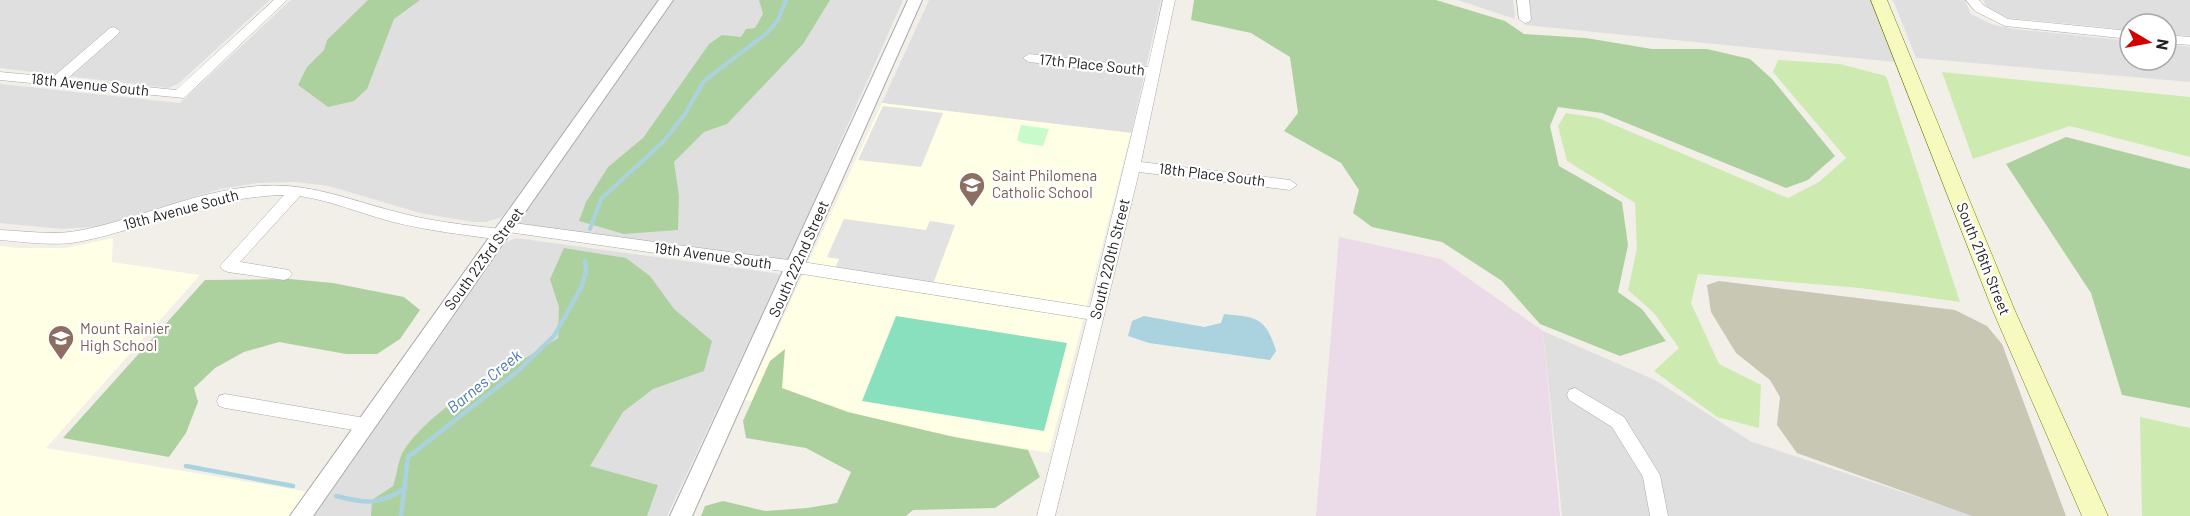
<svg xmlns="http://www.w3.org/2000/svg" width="2190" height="516" font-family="Barlow,sans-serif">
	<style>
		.residential { fill: #e0dfdf }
		.industrial { fill: #ebdbe8 }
		.education { fill: #ffffe5 }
		.construction { fill: #c7c7b4 }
		.grass { fill: #cdebb0 }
		.forest { fill: #add19e }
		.park { fill: #c8facc }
		.pitch { fill: #88e0be }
		.parking { fill: #e2e2e2 }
		.water { fill: #aad3df }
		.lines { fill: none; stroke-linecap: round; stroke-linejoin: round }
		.stream-far1 { stroke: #aad3df; stroke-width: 4 }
		.stream { stroke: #aad3df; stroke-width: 4.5 }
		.minor-casing { stroke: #a9a9a9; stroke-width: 1 }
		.tertiary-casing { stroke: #a9a9a9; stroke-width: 2 }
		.secondary-casing { stroke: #707d05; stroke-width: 1 }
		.minor { fill: #fff; fill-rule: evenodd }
		.tertiary { fill: #fff; fill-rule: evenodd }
		.secondary { fill: #f7fabf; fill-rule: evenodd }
		.labels { text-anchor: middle; stroke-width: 4.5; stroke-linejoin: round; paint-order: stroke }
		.street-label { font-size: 15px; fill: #222; stroke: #fff }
		.education-label { font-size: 15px; fill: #785e54; stroke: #fff; text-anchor: start }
		.water-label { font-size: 16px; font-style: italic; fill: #4a7aab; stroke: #fff }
	</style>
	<rect width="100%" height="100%" fill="#f2efe9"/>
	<g class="residential">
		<polygon points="0,0 270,0 178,84 168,88 0,68"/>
		<polygon points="291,0 659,0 502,217 486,222 473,222 420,213 329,186 295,182 258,183 220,189 105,226 62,229 0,223 0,84 180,103"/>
		<polygon points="666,0 903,0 796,242 796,267 507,227"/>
		<polygon points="929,0 1161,0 1131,133 882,103"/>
		<polygon points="1458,0 1513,0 1515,19"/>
		<polygon points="1523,0 1878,0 1905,63 1525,25"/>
		<polygon points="1893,0 1965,0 1971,14 1991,24 2014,29 2130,41 2130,60 2166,60 2166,44 2190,47 2190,82 1916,58"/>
		<polygon points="1983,0 2190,0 2190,36 2166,34 2166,24 2130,24 2130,30 2008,18 1987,8"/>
		<polygon points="516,238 781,274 667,516 314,516 506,242"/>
		<polygon points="1543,331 1655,380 1750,441 1974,516 1562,516"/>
	</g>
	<polygon class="industrial" points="1339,237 1441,259 1543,331 1560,516 1316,516"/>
	<g class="education">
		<polygon points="882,103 1131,133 1049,453 745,400"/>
		<polygon points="113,238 112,262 200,275 46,448 309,492 292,516 0,516 0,246 16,248 66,248"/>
	</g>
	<polygon class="construction" points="1719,281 1955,310 1987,326 2002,344 2066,516 1972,516 1797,453 1777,425 1780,397 1770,380 1736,353 1711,312 1707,285"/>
	<g class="grass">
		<polygon points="1778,60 1840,64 1886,76 1960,302 1860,288 1698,274 1691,303 1719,364 1761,385 1759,428 1717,417 1654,371 1679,348 1654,313 1628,290 1637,248 1635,203 1567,161 1558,126 1566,113 1598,118 1788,198 1819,182 1846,158 1773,72"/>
		<polygon points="1942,72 2190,97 2190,157 2070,126 1973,159"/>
		<polygon points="2140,417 2190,428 2190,516 2142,516"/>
	</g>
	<g class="forest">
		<polygon points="368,0 420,0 394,19 367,89 354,101 328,107 298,85 307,67 324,50 327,40"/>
		<polygon points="759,0 830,0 803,44 727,124 704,132 674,162 679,196 678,230 624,234 579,221 586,202 608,167 643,138 709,44 722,35 741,37 746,29 755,28 763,14"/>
		<polygon points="1194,0 1436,0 1505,21 1524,34 1586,38 1652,49 1707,49 1750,59 1772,79 1835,156 1808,180 1786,188 1602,113 1558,107 1550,126 1559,166 1622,202 1628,245 1618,292 1642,309 1666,341 1620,356 1540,324 1502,281 1442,242 1372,227 1353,213 1359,190 1341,163 1284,131 1298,113 1290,57 1251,33 1191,20"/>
		<polygon points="2066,137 2190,169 2190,408 2122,395 2091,293 2006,164"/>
		<path d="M564 248 626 258 650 276 674 309 712 341 704 371 653 389 623 412 590 466 658 485 647 516H371L372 500 393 486C397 475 398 459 404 450 438 400 509 371 558 338L559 307 550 279Z"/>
		<polygon points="290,279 333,283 404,297 420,310 400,339 377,354 346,354 279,342 244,352 215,368 194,388 198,402 186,433 169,457 63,438 205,280"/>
		<polygon points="785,349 782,388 848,412 954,437 1028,450 1040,477 995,508 913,510 906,516 701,516 705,506 723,501 765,511 807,508 837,503 851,472 806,448 746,438 743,421 770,361"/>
	</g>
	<polygon class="park" points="1021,125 1049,129 1043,146 1023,143 1017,140"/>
	<polygon class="pitch" points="896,316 1067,343 1044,431 862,401"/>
	<g class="parking">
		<polygon points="883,106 943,113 921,167 858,160"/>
		<polygon points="844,219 926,230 930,221 955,225 933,284 834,270 839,259 827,257"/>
	</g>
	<path class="water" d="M1224 314C1256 317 1266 317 1276 351L1270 360 1149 343 1128 336 1132 321 1144 316 1204 327 1221 323Z"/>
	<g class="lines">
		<polyline class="stream-far1" points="590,229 601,199 663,142 685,114 704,81 767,33 778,20 786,0"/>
		<g class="stream">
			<polyline points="186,466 293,486"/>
			<path d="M336 496C367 504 378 505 406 488"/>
			<polyline points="401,516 408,457 518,371 554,336 581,288 586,272 585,261"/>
		</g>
		<g class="minor-casing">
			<g id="minor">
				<polygon points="274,0 287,0 184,98 0,80 0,72 53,77 110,28 114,27 120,31 118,34 67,79 176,90"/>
				<path d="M1163 0H1175L1141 162 1290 180 1297 185 1290 190 1139 172 1055 516H1037L1087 319 796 273 508 232 507 239 502 240C466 235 429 231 393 222 362 214 332 201 300 196L240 262 289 270 292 274 289 278 284 280 228 272 223 270 220 266 284 195C209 197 153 226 83 241 56 247 27 242 0 240V230C27 231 56 236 82 230 142 218 198 190 259 186 307 182 347 199 393 211 428 221 465 225 501 229L502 223 507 222 796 261 1090 307 1146 75 1029 62 1023 58 1029 54 1148 67Z"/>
				<polygon points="1517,0 1529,0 1531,19 1529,22 1525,23 1519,19"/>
				<polygon points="1966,0 1979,0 1983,5 2008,19 2130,31 2130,39 2005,26 1975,11"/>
				<polygon points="2166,35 2190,37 2190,45 2166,43"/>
				<polygon points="1575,388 1624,417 1660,475 1668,516 1650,516 1643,477 1612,427 1569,400 1567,395 1569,390"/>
				<polygon points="225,394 365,418 371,420 373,425 371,430 365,432 225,408 219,406 217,401 219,396"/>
			</g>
		</g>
		<g class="tertiary-casing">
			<g id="tertiary">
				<polygon points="659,0 673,0 313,516 290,516"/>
				<polygon points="908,0 922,0 692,516 670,516"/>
			</g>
		</g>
		<g class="secondary-casing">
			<polygon id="secondary" points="1871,0 1887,0 2015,311 2108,516 2082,516 1993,311"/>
		</g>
		<use href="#minor" class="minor"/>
		<use href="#tertiary" class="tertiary"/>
		<use href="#secondary" class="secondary"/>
	</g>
	<defs>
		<g id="school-pin" transform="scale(1.35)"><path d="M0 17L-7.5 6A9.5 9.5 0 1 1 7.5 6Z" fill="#8d6e63" stroke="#fff"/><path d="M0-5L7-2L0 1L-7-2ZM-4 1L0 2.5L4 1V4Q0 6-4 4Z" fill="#fff"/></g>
	</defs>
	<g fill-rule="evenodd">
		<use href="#school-pin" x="972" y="185"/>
		<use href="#school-pin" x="61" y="338"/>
	</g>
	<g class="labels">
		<g class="street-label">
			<text transform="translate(1092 65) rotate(6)" y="5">17th Place South</text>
			<text transform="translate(90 85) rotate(6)" y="5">18th Avenue South</text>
			<text transform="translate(1212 175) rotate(7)" y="5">18th Place South</text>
			<text transform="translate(181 210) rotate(-15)" y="5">19th Avenue South</text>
			<text transform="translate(713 256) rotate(8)" y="5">19th Avenue South</text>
			<text transform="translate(484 259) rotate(-54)" y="5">South 223rd Street</text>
			<text transform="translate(799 259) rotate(-66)" y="5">South 222nd Street</text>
			<text transform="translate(1110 259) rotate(-76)" y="5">South 220th Street</text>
			<text transform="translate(1983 259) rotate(68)" y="5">South 216th Street</text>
		</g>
		<g class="education-label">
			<text x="992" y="181">Saint Philomena<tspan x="992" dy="17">Catholic School</tspan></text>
			<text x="80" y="334">Mount Rainier<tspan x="80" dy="17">High School</tspan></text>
		</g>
		<g class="water-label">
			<text transform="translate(484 381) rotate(-39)" y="6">Barnes Creek</text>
		</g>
	</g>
	<g transform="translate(2148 42) rotate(100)"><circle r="28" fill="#ffffff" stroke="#a7a7a7" stroke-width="1.5"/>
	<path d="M0-4.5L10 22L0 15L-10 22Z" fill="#d40000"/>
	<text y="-9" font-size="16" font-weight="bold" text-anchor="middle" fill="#222222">N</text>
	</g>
</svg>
